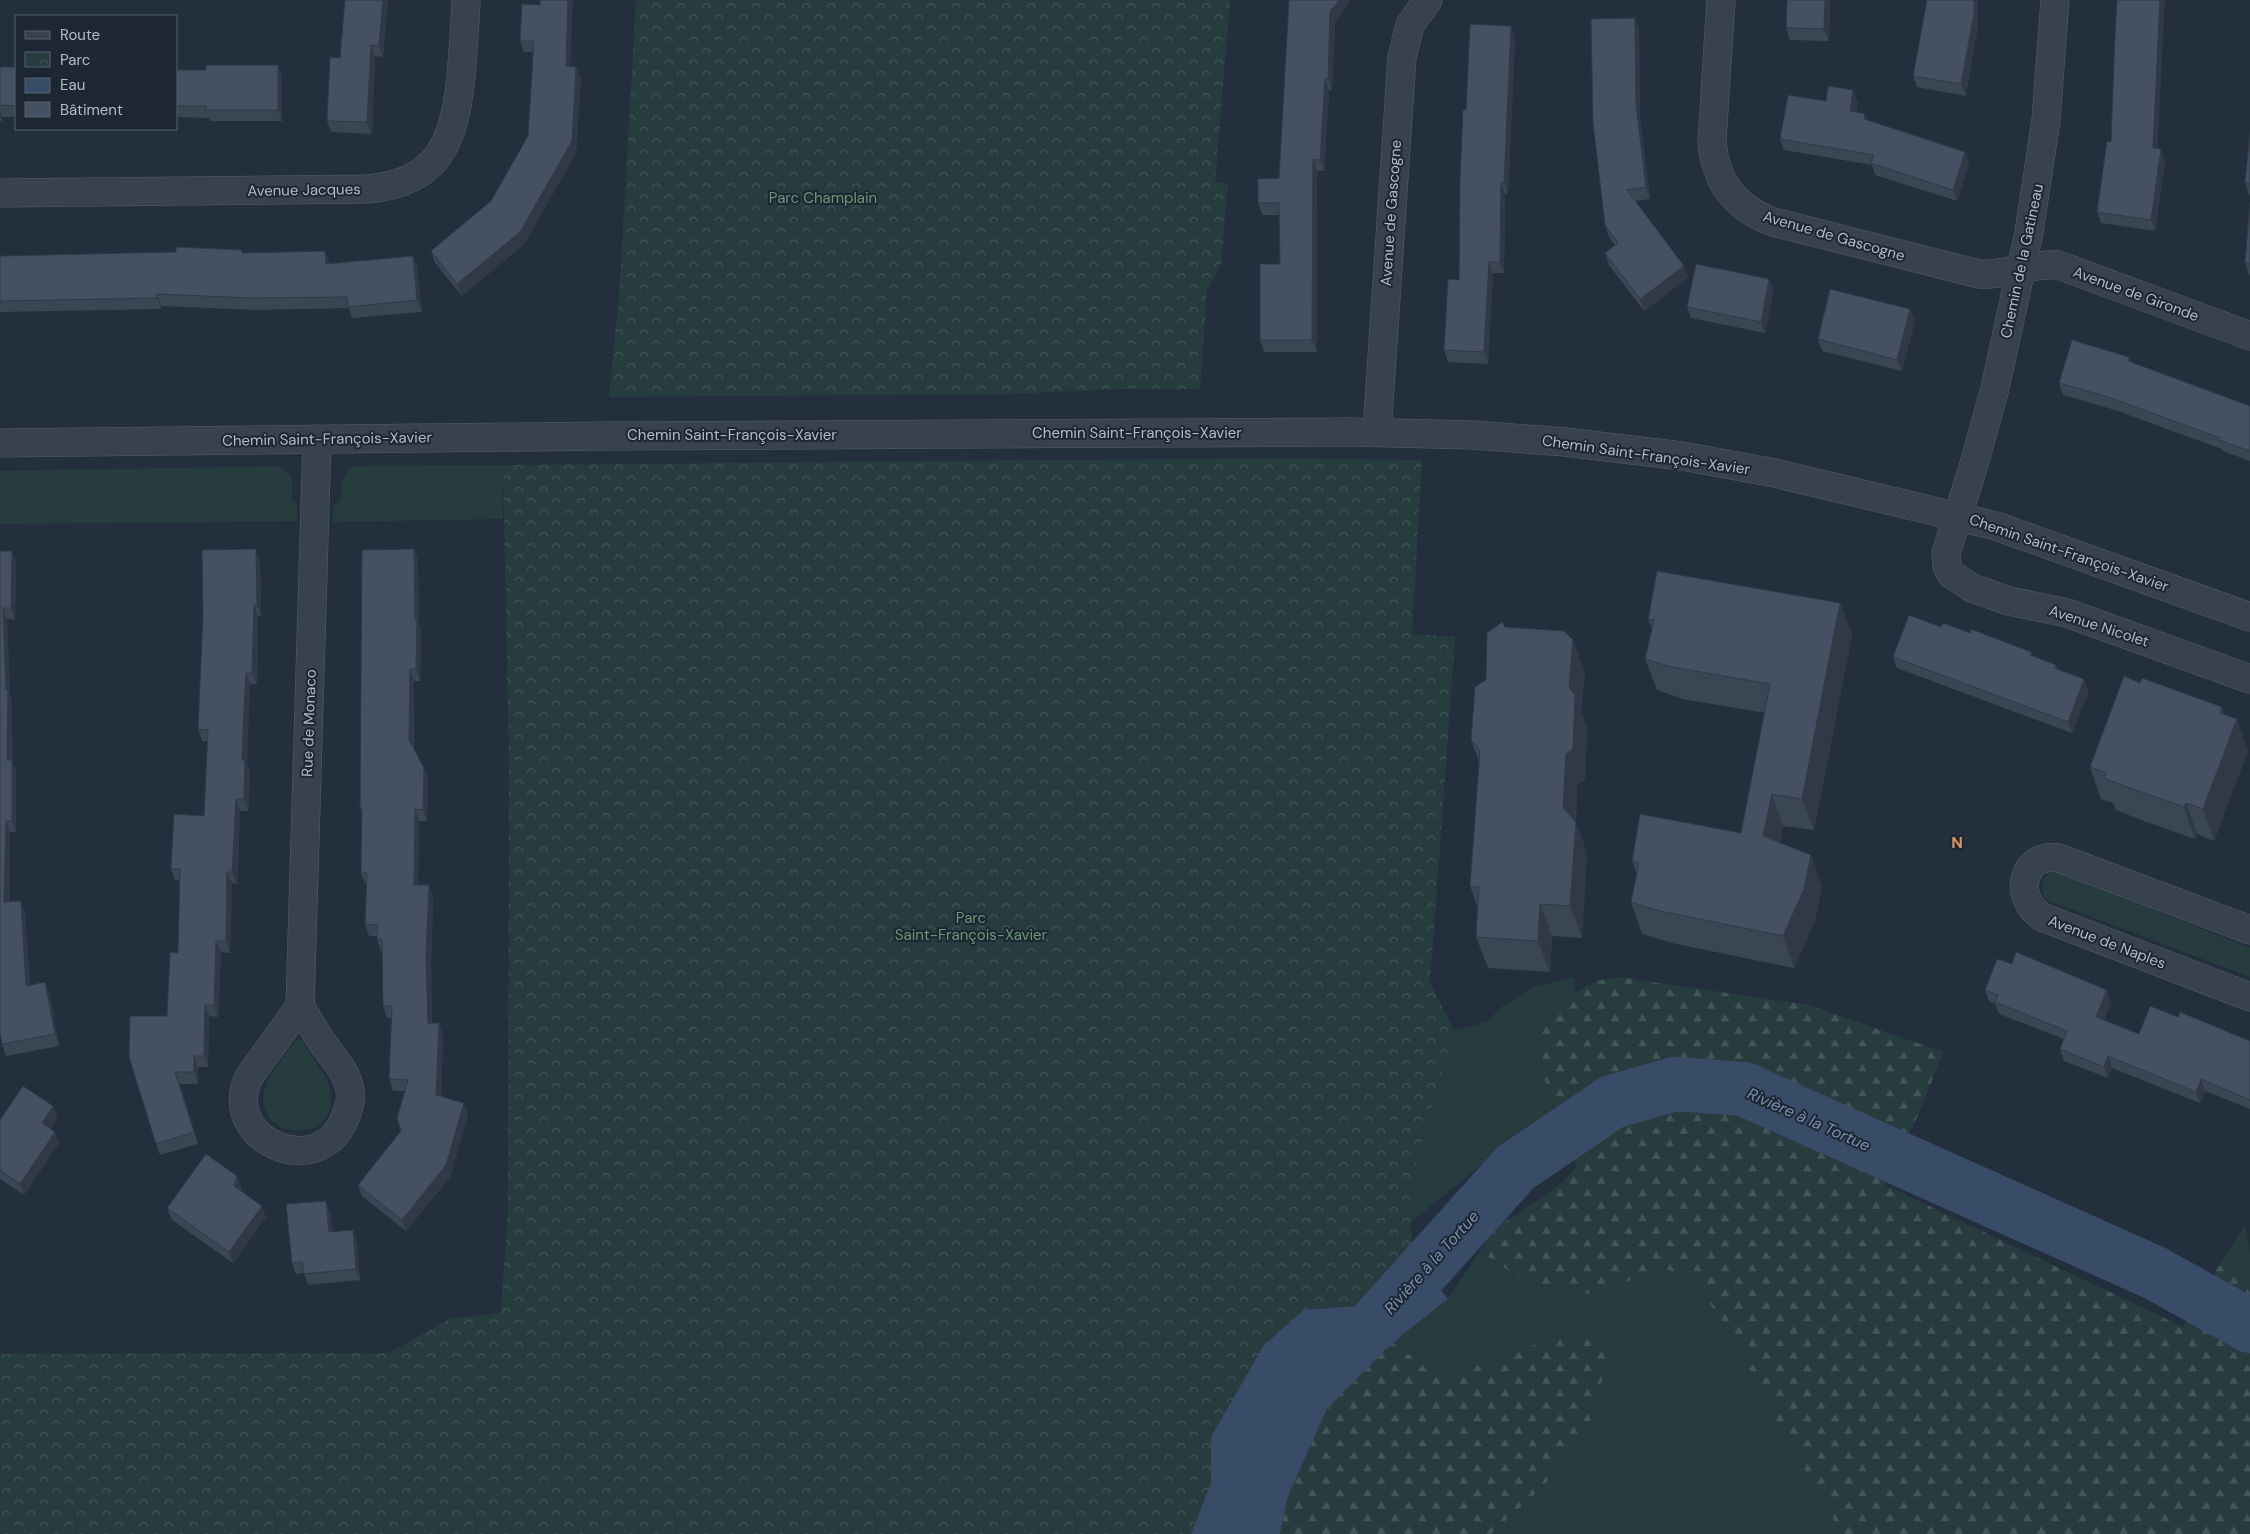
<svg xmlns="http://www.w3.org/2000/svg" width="2250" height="1534" font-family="'DM Sans',sans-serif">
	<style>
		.grass { fill: #263c3f }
		.forest { fill: url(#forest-firs) }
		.park { fill: url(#park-crowns) }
		.water { fill: #394c67 }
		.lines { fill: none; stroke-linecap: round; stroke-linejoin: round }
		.river { stroke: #394c67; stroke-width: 54 }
		.minor-casing { stroke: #565f6c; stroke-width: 29 }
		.minor { stroke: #38414e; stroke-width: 28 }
		.wall { fill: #3b4654 }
		.shaded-wall { fill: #303945 }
		.building { fill: #455162; stroke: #303945 }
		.labels { text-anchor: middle; stroke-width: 4; stroke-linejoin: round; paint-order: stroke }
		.street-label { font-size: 15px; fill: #b4bcc9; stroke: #1d2633 }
		.park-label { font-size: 15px; fill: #6b9a76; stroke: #1d2633 }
		.neighbourhood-label { font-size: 16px; font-weight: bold; fill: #d59563; stroke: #1d2633 }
		.water-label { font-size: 16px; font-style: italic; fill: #7c92b1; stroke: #1d2633 }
	</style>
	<defs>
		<pattern id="forest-firs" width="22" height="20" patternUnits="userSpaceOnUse" patternTransform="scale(1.25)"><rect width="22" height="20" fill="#263c3f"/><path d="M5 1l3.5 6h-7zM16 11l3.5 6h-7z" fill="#435659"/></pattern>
		<pattern id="park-crowns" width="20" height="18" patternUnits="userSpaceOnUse" patternTransform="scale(1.25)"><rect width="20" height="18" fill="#263c3f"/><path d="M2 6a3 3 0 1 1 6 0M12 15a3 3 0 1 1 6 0" fill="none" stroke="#435659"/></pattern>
	</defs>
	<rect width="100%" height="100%" fill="#242f3e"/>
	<g class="grass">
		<path d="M503 465V519L332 522 334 506 340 500C341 484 341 475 355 466Z"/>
		<polygon points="277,466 289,473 292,482 292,500 297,504 297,521 0,524 0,471"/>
		<path d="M2054 872 2060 873 2250 948V977L2050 901 2043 897C2041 885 2042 876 2054 872Z"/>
		<polygon points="1574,977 1576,992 1566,997 1552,1104 1556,1113 1496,1153 1411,1222 1412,1178 1454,1030 1488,1022 1500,1008 1533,987"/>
		<path d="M298 1039 302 1040C308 1052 327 1076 329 1086 347 1150 243 1142 267 1083 272 1070 289 1049 298 1039Z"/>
		<polygon points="2245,1225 2250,1251 2250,1283 2219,1265"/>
		<polygon points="1480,1251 1522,1280 1590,1294 1664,1269 1691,1276 1733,1338 1781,1429 1839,1529 1845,1534 1491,1534 1543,1487 1588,1426 1609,1356 1558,1334 1510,1356 1451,1373 1423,1364 1392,1343 1448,1299"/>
	</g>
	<g class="forest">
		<path d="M1619 977 1809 1005 1943 1052 1920 1111 1885 1185 2183 1327 2219 1265 2250 1283V1534H1845L1839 1529 1781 1429 1733 1338 1691 1276 1664 1269 1590 1294 1522 1280 1480 1251 1496 1225 1514 1217 1563 1182 1577 1167C1561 1122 1540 1082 1537 1033L1566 997 1597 981Z"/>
		<polygon points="1558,1334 1592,1340 1610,1356 1588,1426 1543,1487 1491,1534 1280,1534 1288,1496 1327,1409 1392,1343 1423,1364 1451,1373 1510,1356"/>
	</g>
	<g class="park">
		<polygon points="636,0 1230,0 1215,182 1228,183 1221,264 1207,291 1200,389 1118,389 1008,394 609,397 619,298"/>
		<polygon points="1281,458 1422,460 1412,634 1455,637 1430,983 1454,1030 1412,1178 1411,1252 1355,1306 1304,1310 1211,1437 1211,1483 1191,1534 0,1534 0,1354 389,1353 451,1318 501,1313 508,1207 509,761 503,465"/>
	</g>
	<polygon class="water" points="1411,1252 1448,1299 1392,1343 1327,1409 1288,1496 1280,1534 1191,1534 1211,1483 1211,1437 1264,1345 1304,1310 1355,1306"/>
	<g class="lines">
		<polyline class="river" points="1375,1324 1515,1168 1612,1102 1675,1084 1744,1089 2155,1273 2250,1326"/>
		<g class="minor-casing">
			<g id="minor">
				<path d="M1721 0 1712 141C1715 182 1735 208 1773 222L1979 274C2006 276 2031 263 2058 265L2250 336"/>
				<polyline points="2055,0 2046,120 2029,232 1995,388 1973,468 1946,553 1947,566 1951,574 1972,588 2009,601 2067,613 2250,679"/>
				<path d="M0 193 367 189C439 183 454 142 461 77 463 51 465 26 466 0"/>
				<polyline points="1377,432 1402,57 1410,25 1428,0"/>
				<polyline points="0,443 606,436 1351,432 1473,435 1565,442 1682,456 1775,473 1996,526 2250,617"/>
				<path d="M2250 930 2059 858C2022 852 2012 897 2042 917L2250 997"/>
				<polyline points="300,1006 317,439"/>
				<path d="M300 1006C307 1018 314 1030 322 1042 332 1057 348 1072 350 1091 352 1101 348 1111 344 1120 319 1180 224 1143 247 1081 251 1073 259 1064 264 1056 276 1040 288 1023 300 1006Z"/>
			</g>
		</g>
		<use href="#minor" class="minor"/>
	</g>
	<g class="wall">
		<polygon points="388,0 383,57 375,56 372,134 331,132 327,121 340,58"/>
		<polygon points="1830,0 1829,41 1790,40 1786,28"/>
		<polygon points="522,4 571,66 576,67 581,78 576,153 524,244 462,296 435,263 431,251 491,201 528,136 533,52 524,52 520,41"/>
		<polygon points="1335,23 1332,91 1329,90 1324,171 1317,171 1317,352 1264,352 1260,340 1280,264 1279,215 1262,215 1258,203 1279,178"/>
		<polygon points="1978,25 1966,96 1917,87 1913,76"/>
		<polygon points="1639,30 1640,117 1650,199 1635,201 1689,277 1644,311 1609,265 1605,253 1615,245 1609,237 1605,225"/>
		<polygon points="1515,38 1508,194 1505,194 1504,273 1493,273 1488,364 1448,362 1444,350 1459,280 1466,110"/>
		<polygon points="0,67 16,67 16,117 2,117 2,121 0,121"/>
		<polygon points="176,70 282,76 282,121 210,121 209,118 176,117"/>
		<polygon points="1826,101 1858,102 1856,112 1868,120 1965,152 1969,164 1957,201 1875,175 1872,165 1784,150 1780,139"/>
		<polygon points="2250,131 2250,195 2249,195 2245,183"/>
		<polygon points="2111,142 2157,149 2165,161 2155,231 2101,223 2097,212"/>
		<polygon points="2250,201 2250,275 2249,275 2245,263"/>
		<polygon points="243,253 330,263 330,264 413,256 417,267 422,312 352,318 349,308 256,310 161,306 161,309 0,312 0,256"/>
		<polygon points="1774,290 1765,333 1691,318 1687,307"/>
		<polygon points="1910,309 1915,321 1902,371 1822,351 1818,339"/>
		<polygon points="2129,357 2131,362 2250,406 2250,461 2223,451 2222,449 2115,410 2063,395 2059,383"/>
		<polygon points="414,549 418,561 419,625 421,631 420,681 414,681 414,748 424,768 428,780 427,821 419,821 418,885 433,897 431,965 432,1023 443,1035 441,1097 468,1115 450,1177 406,1231 362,1196 358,1185 401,1131 405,1091 393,1091 389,1079 391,1018 387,1018 383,1006 382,951 381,951 377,939 377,936 369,936 365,924 367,884 365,884 361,873 362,813 360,808"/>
		<polygon points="0,551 16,562 15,620 7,619 10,696 12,701 12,760 16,771 16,832 10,832 9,902 21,901 25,912 30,985 50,994 59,1046 6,1056 2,1044"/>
		<polygon points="260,561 261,616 258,616 257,684 250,684 248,720 247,764 250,772 248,811 240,811 237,884 232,883 230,953 221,952 218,1017 209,1016 208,1067 198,1067 198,1084 180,1084 198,1144 160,1155 156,1144 167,1016 178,953 180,881 175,880 171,869 204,816 207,741 202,741 198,729"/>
		<polygon points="1840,603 1852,635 1814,830 1783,826 1780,843 1811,855 1822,887 1815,921 1794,968 1672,943 1642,934 1631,902 1637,875 1632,861 1741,833 1765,713 1683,699 1657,690 1645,659 1652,629 1648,620"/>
		<polygon points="1505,627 1585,672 1581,711 1587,727 1585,780 1577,785 1576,822 1587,853 1582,938 1552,936 1550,972 1488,968 1476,937 1478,908 1470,886 1479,762 1471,740 1486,680"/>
		<polygon points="1941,627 1970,633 2031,652 2033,657 2056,665 2057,669 2089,691 2072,733 1897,668 1893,657"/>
		<polygon points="2140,683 2222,707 2225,715 2248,751 2214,841 2197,834 2195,839 2141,820 2116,810 2113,803 2101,799 2090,767"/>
		<polygon points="1985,990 2111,1002 2104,1020 2139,1034 2178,1017 2250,1041 2250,1109 2205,1091 2200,1103 2112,1068 2108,1078 2064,1061 2060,1049 2064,1039 1999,1014 1995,1004 1989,1001"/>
		<polygon points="53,1106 57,1118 51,1129 59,1143 24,1195 0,1179 0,1120"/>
		<polygon points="237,1176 241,1187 240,1191 266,1217 233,1263 172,1220 167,1208"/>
		<polygon points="330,1212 332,1232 357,1242 360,1280 308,1285 304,1273 296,1274 292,1263"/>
	</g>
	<g class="shaded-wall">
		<polygon points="383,0 388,0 383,57 379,46"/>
		<polygon points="568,0 573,0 570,77 566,66"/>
		<polygon points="1339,0 1351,0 1335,23 1332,91 1328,79 1330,12"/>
		<polygon points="1825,0 1830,0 1829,41 1824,29"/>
		<polygon points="1974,0 1978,0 1978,25 1966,96 1961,84"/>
		<polygon points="2160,0 2165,0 2157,160 2153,148"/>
		<polygon points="1635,18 1639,30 1640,117 1650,199 1646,187 1636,105"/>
		<polygon points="1511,26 1515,38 1508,194 1504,183"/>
		<polygon points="371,45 375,56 372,134 367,122"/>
		<polygon points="278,65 282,76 282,121 278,110"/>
		<polygon points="576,67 581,78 576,153 524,244 462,296 457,284"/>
		<polygon points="1325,79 1329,90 1324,171 1320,160"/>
		<polygon points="1853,90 1858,102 1854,122 1850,111"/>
		<polygon points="0,111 2,117 2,121 0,116"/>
		<polygon points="2161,149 2165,161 2155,231 2151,220"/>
		<polygon points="1965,152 1969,164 1957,201 1953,190"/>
		<polygon points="1313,159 1317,171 1317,352 1312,340"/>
		<polygon points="1501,182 1505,194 1504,273 1500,262"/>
		<polygon points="325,251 330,263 330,276 326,264"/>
		<polygon points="413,256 417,267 422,312 417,300"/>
		<polygon points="1489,262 1493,273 1488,364 1484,352"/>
		<polygon points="1684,266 1689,277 1644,311 1640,299"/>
		<polygon points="1769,279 1774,290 1765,333 1761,322"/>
		<polygon points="157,294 161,306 161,309 157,298"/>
		<polygon points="1910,309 1915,321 1902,371 1897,360"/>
		<polygon points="256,549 260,561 261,616 257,605"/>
		<polygon points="414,549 418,561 419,625 421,631 420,681 416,669"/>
		<polygon points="12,551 16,562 15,620 11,608"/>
		<polygon points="1840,603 1852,635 1814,830 1802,799"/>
		<polygon points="254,605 258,616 257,684 252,673"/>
		<polygon points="3,608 7,619 10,696 12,701 11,771 7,760 6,690"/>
		<polygon points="1573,640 1585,672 1581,711 1587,727 1585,780 1577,785 1575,833 1576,822 1587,853 1582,938 1570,906 1563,808 1569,687"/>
		<polygon points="410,669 414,681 413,751 409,740"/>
		<polygon points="246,673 250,684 247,764 250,772 248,811 244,799 242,760"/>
		<polygon points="2084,679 2089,691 2072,733 2068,722"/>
		<polygon points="2222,707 2232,733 2237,719 2248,751 2214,841 2203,809 2220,713"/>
		<polygon points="12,760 16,771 16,832 12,821"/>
		<polygon points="424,768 428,780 427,821 423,810"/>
		<polygon points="1772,794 1783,826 1775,868 1763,836"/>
		<polygon points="236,799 240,811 237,884 232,872"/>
		<polygon points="2186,803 2197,834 2195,839 2184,807"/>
		<polygon points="415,809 419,821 418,896 414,885"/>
		<polygon points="6,821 10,832 8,913 4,902"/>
		<polygon points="1811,855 1822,887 1815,921 1794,968 1783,936"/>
		<polygon points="227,872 232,883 230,953 226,941"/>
		<polygon points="429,885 433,897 431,965 432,1034 428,1023 426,954"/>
		<polygon points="21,901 25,912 30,997 26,986"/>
		<polygon points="1540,904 1552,936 1550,972 1538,941"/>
		<polygon points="216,941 221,952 218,1017 214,1005"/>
		<polygon points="45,982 50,994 59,1046 55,1034"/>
		<polygon points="2107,990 2111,1002 2100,1029 2096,1017"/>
		<polygon points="205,1005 209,1016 208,1067 204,1056"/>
		<polygon points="439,1023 443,1035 441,1107 436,1095"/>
		<polygon points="194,1056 198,1067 198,1084 194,1072"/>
		<polygon points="2108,1056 2112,1068 2108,1078 2104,1067"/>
		<polygon points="175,1072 180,1084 198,1144 194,1132"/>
		<polygon points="2201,1079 2205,1091 2200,1103 2196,1092"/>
		<polygon points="464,1103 468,1115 450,1177 406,1231 402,1220"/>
		<polygon points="53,1106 57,1118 47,1135 42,1123"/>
		<polygon points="55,1132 59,1143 24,1195 20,1184"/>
		<polygon points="237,1176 241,1187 239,1198 234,1186"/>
		<polygon points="326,1201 330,1212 334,1244 329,1232"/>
		<polygon points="262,1206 266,1217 233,1263 229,1252"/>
		<polygon points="353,1230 357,1242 360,1280 356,1269"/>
	</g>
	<g class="building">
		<polygon points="345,0 383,0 379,46 371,45 367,122 327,121 330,57 340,58"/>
		<polygon points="540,0 568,0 566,66 576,67 572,141 520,232 457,284 431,251 491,201 528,136 534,41 520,41 522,4 540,5"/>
		<polygon points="1289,0 1339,0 1330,12 1328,79 1325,79 1320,160 1313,159 1312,340 1260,340 1260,264 1280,264 1279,203 1258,203 1258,179 1279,178"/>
		<polygon points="1787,0 1825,0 1824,29 1786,28"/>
		<polygon points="1927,0 1974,0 1974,14 1961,84 1913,76"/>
		<polygon points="2117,0 2160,0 2153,148 2161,149 2151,220 2097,212 2107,141 2111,142 2115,36"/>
		<polygon points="1635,18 1636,105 1646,187 1627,190 1684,266 1640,299 1605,253 1618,243 1605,225 1593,123 1591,19"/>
		<polygon points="1470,24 1511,26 1504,183 1501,182 1500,262 1489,262 1484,352 1444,350 1448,279 1459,280 1460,180 1463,110 1466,110"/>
		<polygon points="206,65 278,65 278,110 206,110 206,106 176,106 176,70 206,70"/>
		<polygon points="0,67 16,67 16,106 0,105"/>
		<polygon points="1828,86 1853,90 1850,111 1865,114 1864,119 1965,152 1953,190 1871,163 1874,155 1780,139 1788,95 1826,101"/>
		<polygon points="2250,131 2250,184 2245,183"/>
		<polygon points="2250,201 2250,264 2245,263"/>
		<polygon points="176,247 242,250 242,253 325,251 326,264 413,256 417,300 348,307 347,297 252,298 157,294 157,298 0,301 0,256 176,252"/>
		<polygon points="1696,264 1769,279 1761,322 1687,307"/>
		<polygon points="1830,289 1910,309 1897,360 1818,339"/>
		<polygon points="2072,340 2129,357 2128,361 2250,406 2250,451 2219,440 2220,438 2111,398 2059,383"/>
		<polygon points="256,549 257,605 254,605 252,673 246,673 244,708 242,760 245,760 244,799 236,799 232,872 227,872 226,941 216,941 214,1005 205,1005 204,1056 194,1056 194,1072 175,1072 194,1132 156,1144 129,1057 130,1016 167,1016 170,952 178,953 180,869 171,869 174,814 204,816 208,730 198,729 203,616 202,550"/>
		<polygon points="414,549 415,619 417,619 416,669 410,669 409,740 424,768 423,810 415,809 414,885 429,885 426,954 428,1023 439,1023 436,1095 464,1103 446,1165 402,1220 358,1185 401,1131 397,1118 408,1080 389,1079 392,1006 383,1006 382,939 377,939 378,925 365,924 367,873 361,873 362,808 360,808 362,550"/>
		<polygon points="0,551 12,551 11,608 3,608 6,690 8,690 7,760 12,760 12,821 6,821 4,902 21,901 26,986 45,982 55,1034 2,1044 0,1032"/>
		<polygon points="1657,571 1840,603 1802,799 1772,794 1763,836 1811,855 1804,889 1783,936 1660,911 1631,902 1639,863 1632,861 1640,814 1741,833 1770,684 1672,667 1645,659 1654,620 1648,620"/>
		<polygon points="1909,615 1941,627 1943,623 1970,633 1971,629 2031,652 2030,655 2056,665 2054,668 2084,679 2068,722 1893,657"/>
		<polygon points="1502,622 1505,627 1564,631 1573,640 1569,687 1575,695 1573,749 1566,754 1563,808 1576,822 1570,906 1540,904 1538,941 1476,937 1479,887 1470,886 1480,750 1471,740 1475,687 1486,680 1487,633"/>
		<polygon points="2124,676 2140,683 2142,678 2222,707 2220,713 2237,719 2203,809 2186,803 2184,807 2130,788 2104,778 2106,773 2090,767"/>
		<polygon points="2016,952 2107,990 2096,1017 2139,1034 2150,1006 2178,1017 2180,1012 2250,1041 2250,1101 2250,1100 2201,1079 2196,1092 2108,1056 2104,1067 2060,1049 2067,1031 1995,1002 1998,995 1985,990 1997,959 2012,964"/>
		<polygon points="23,1086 53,1106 42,1123 55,1132 20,1184 0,1170 0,1120"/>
		<polygon points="206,1154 237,1176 234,1186 262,1206 229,1252 167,1208"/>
		<polygon points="326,1201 329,1232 353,1230 356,1269 304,1274 302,1262 292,1263 286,1204"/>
	</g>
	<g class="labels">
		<g class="street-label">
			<text transform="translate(304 190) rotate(-1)" y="5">Avenue Jacques</text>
			<text transform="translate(1391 213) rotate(-86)" y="5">Avenue de Gascogne</text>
			<text transform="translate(1834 236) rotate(16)" y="5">Avenue de Gascogne</text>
			<text transform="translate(2022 261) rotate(-78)" y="5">Chemin de la Gatineau</text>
			<text transform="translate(2136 294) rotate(20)" y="5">Avenue de Gironde</text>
			<text x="1137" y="438">Chemin Saint-François-Xavier</text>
			<text x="732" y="440">Chemin Saint-François-Xavier</text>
			<text transform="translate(327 439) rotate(-1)" y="5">Chemin Saint-François-Xavier</text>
			<text transform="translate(1646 455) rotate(8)" y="5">Chemin Saint-François-Xavier</text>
			<text transform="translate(2069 553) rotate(19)" y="5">Chemin Saint-François-Xavier</text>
			<text transform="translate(2099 626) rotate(18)" y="5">Avenue Nicolet</text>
			<text transform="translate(309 723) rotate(-88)" y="5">Rue de Monaco</text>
			<text transform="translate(2107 942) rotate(21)" y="5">Avenue de Naples</text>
		</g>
		<g class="park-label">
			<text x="823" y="203">Parc Champlain</text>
			<text x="971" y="923">Parc<tspan x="971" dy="17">Saint-François-Xavier</tspan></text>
		</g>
		<g class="neighbourhood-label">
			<text x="1957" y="848">N</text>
		</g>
		<g class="water-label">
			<text transform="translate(1809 1119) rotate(24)" y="6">Rivière à la Tortue</text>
			<text transform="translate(1431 1262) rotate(-48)" y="6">Rivière à la Tortue</text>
		</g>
	</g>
	<rect x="15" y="15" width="162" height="115" fill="#1d2633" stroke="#59626f"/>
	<rect x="25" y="31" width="25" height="8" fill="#38414e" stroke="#59626f"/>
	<text x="60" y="40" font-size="15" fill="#b4bcc9">Route</text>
	<rect x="25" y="52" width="25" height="15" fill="url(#park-crowns)" stroke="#59626f"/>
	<text x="60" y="65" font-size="15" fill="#b4bcc9">Parc</text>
	<rect x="25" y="78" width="25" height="15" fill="#394c67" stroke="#59626f"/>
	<text x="60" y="90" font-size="15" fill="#b4bcc9">Eau</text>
	<rect x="25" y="102" width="25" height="15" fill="#455162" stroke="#59626f"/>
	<text x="60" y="115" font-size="15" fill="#b4bcc9">Bâtiment</text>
</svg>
